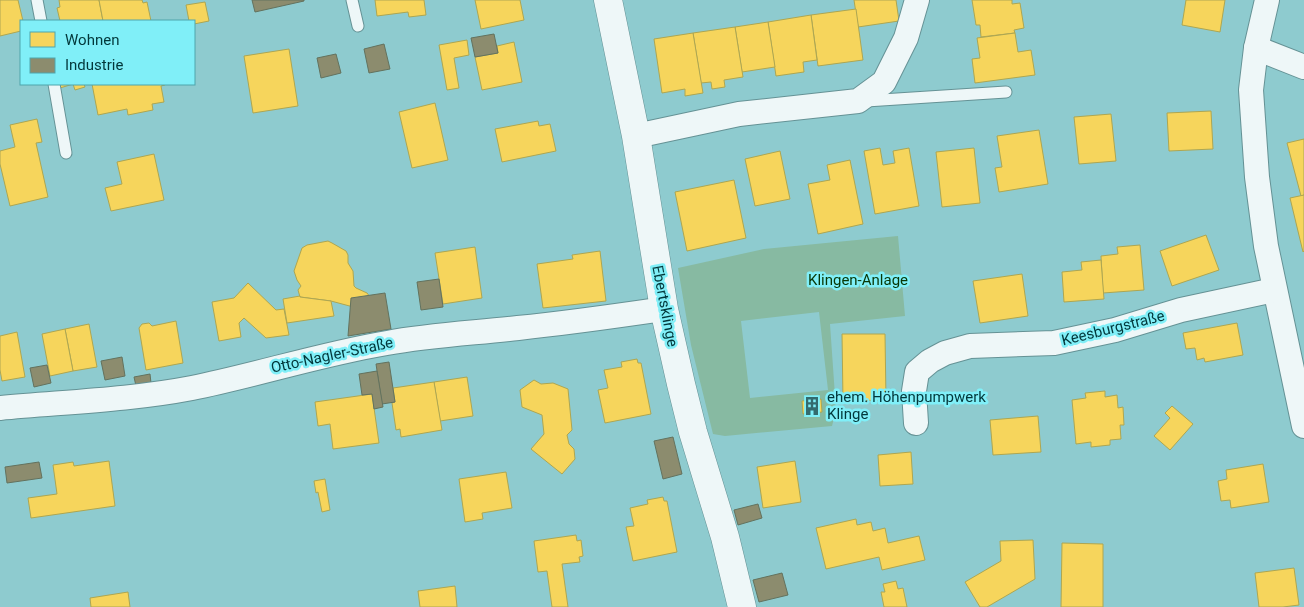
<svg xmlns="http://www.w3.org/2000/svg" width="1304" height="607" font-family="Roboto,sans-serif">
	<style>
		.green { fill: #87baa2; fill-rule: evenodd }
		.homes { fill: #f6d55c; stroke: #ada652 }
		.industry { fill: #8c8c6e; stroke: #63725e }
		.lines { fill: none; stroke-linecap: round; stroke-linejoin: round }
		.lane-casing { stroke: #659295; stroke-width: 13 }
		.street-casing { stroke: #659295; stroke-width: 26 }
		.secondary-casing { stroke: #659295; stroke-width: 29 }
		.lane { stroke: #eef7f8; stroke-width: 11 }
		.street { stroke: #eef7f8; stroke-width: 24 }
		.secondary { stroke: #eef7f8; stroke-width: 28 }
		.labels { text-anchor: middle; stroke-width: 5; stroke-linejoin: round; paint-order: stroke }
		.park-label { font-size: 15px; fill: #083706; stroke: #80eff8 }
		.street-label { font-size: 15px; fill: #02373a; stroke: #80eff8 }
		.poi-label { font-size: 15px; fill: #02373a; stroke: #80eff8; text-anchor: start }
	</style>
	<rect width="100%" height="100%" fill="#8ecbcf"/>
	<path class="green" d="M898 236 905 316 830 324 836 410 832 426 725 436 713 434 691 345 678 268 764 249ZM819 312 828 390 750 398 741 321Z"/>
	<g class="homes">
		<polygon points="0,0 18,0 23,21 21,21 21,31 0,36"/>
		<polygon points="59,0 99,0 103,21 60,21 57,8 60,7"/>
		<polygon points="99,0 142,0 143,3 147,2 151,21 103,21"/>
		<polygon points="375,0 424,0 426,15 409,17 408,12 377,16"/>
		<polygon points="475,0 520,0 524,20 481,29"/>
		<polygon points="854,0 896,0 899,21 858,27"/>
		<polygon points="972,0 1012,0 1012,4 1020,3 1024,28 1014,30 1015,33 981,37 980,25 976,25"/>
		<polygon points="1186,0 1225,0 1220,32 1182,25"/>
		<polygon points="205,2 209,21 194,24 194,21 189,21 186,5"/>
		<polygon points="856,9 863,60 818,66 811,15"/>
		<polygon points="811,15 817,60 803,62 804,72 776,76 768,22"/>
		<polygon points="768,22 775,67 742,72 735,27"/>
		<polygon points="735,27 743,77 724,80 725,87 712,89 711,82 701,83 693,33"/>
		<polygon points="693,33 703,93 685,96 685,89 662,93 654,39"/>
		<polygon points="1015,33 1018,52 1031,50 1035,75 975,83 972,59 980,58 977,38"/>
		<polygon points="467,40 469,55 454,58 459,88 447,90 439,45"/>
		<polygon points="514,42 522,82 482,90 475,57 498,53 497,46"/>
		<polygon points="289,49 298,106 253,113 244,56"/>
		<polygon points="59,84 84,84 85,87 75,90 73,84 60,88"/>
		<polygon points="92,84 165,84 165,85 161,86 164,102 152,104 153,110 128,115 127,109 98,115"/>
		<polygon points="435,103 448,160 412,168 399,112"/>
		<polygon points="1211,111 1213,149 1169,151 1167,113"/>
		<polygon points="1111,114 1116,161 1079,164 1074,117"/>
		<polygon points="37,119 42,142 36,143 48,197 10,206 0,164 0,151 15,147 10,125"/>
		<polygon points="538,121 539,126 550,124 556,151 502,162 495,129"/>
		<polygon points="1039,130 1048,184 999,192 995,168 1002,167 997,136"/>
		<polygon points="1304,139 1304,195 1301,196 1287,143"/>
		<polygon points="880,148 883,165 895,163 893,151 909,148 919,206 875,214 864,151"/>
		<polygon points="974,148 980,203 942,207 936,152"/>
		<polygon points="780,151 790,199 755,206 745,159"/>
		<polygon points="154,154 164,200 111,211 105,188 122,184 117,162"/>
		<polygon points="850,160 863,224 818,234 808,184 830,180 827,165"/>
		<polygon points="734,180 746,238 687,251 675,192"/>
		<polygon points="1304,195 1304,251 1303,252 1290,198"/>
		<polygon points="1206,235 1219,270 1172,286 1160,251"/>
		<polygon points="328,241 332,243 346,251 348,255 348,263 353,271 354,286 356,288 367,293 370,297 369,304 366,307 357,308 331,301 300,297 298,290 301,286 297,280 294,271 302,248 307,245"/>
		<polygon points="1140,245 1144,290 1103,293 1101,256 1118,254 1117,247"/>
		<polygon points="475,247 482,298 443,304 435,253"/>
		<polygon points="600,251 606,301 543,308 537,264 573,259 572,255"/>
		<polygon points="1101,260 1104,299 1064,302 1062,272 1082,270 1081,262"/>
		<polygon points="1022,274 1028,316 980,323 973,281"/>
		<polygon points="248,283 276,310 284,309 289,335 266,338 244,318 239,323 241,337 219,341 212,302 234,298"/>
		<polygon points="300,296 300,297 331,301 334,316 287,323 283,299"/>
		<polygon points="176,321 183,363 146,370 139,328 142,324 149,323 152,326"/>
		<polygon points="1237,323 1243,355 1205,362 1204,358 1197,360 1195,348 1186,349 1183,333"/>
		<polygon points="89,324 97,367 73,371 65,329"/>
		<polygon points="65,329 73,371 50,376 42,334"/>
		<polygon points="17,332 25,377 2,381 0,370 0,336"/>
		<polygon points="842,334 885,334 886,400 843,401"/>
		<polygon points="637,359 638,363 641,363 651,414 605,423 598,390 608,388 604,370 622,367 621,362"/>
		<polygon points="467,377 473,416 440,421 434,382"/>
		<polygon points="534,380 541,384 553,383 568,389 572,430 567,435 569,444 574,449 575,459 562,474 531,449 544,434 542,415 522,407 520,390"/>
		<polygon points="434,382 442,430 401,437 400,429 396,430 392,403 395,402 393,388"/>
		<polygon points="1105,391 1105,397 1117,395 1118,408 1123,407 1124,425 1120,425 1121,439 1110,440 1110,445 1091,447 1091,442 1076,444 1072,400 1086,398 1085,393"/>
		<polygon points="372,394 379,443 333,449 330,424 318,426 315,402"/>
		<polygon points="821,399 822,412 803,414 802,401"/>
		<polygon points="1172,406 1193,424 1170,450 1154,436 1170,418 1165,413"/>
		<polygon points="1038,416 1041,452 993,455 990,420"/>
		<polygon points="911,452 913,484 880,486 878,455"/>
		<polygon points="109,461 115,506 31,518 28,498 57,494 53,465 73,462 74,466"/>
		<polygon points="795,461 801,502 763,508 757,467"/>
		<polygon points="1263,464 1269,502 1231,508 1230,500 1221,501 1218,481 1227,479 1226,470"/>
		<polygon points="506,472 512,508 482,513 483,519 465,522 459,479"/>
		<polygon points="325,479 330,510 322,512 318,492 316,493 314,481"/>
		<polygon points="663,497 664,501 667,501 677,552 633,561 626,527 634,526 630,508 648,504 647,500"/>
		<polygon points="856,519 857,525 871,522 873,531 885,528 888,543 919,536 925,560 882,570 879,557 826,569 816,528"/>
		<polygon points="576,535 577,541 581,540 583,556 579,557 580,562 562,564 568,607 552,607 547,571 538,572 534,541"/>
		<polygon points="1033,540 1035,579 987,607 980,607 965,582 1001,561 1000,541"/>
		<polygon points="1062,543 1103,544 1103,607 1061,607"/>
		<polygon points="1294,568 1299,605 1283,607 1259,607 1255,573"/>
		<polygon points="896,581 898,589 903,588 907,607 884,607 881,592 885,592 883,584"/>
		<polygon points="455,586 457,607 420,607 418,591"/>
		<polygon points="128,592 130,607 91,607 90,598"/>
	</g>
	<g class="industry">
		<polygon points="252,0 304,0 304,1 255,12"/>
		<polygon points="494,34 498,53 475,57 471,38"/>
		<polygon points="384,44 390,69 369,73 364,49"/>
		<polygon points="336,54 341,73 321,78 317,58"/>
		<polygon points="439,279 443,307 421,310 417,282"/>
		<polygon points="385,293 391,329 348,336 351,298"/>
		<polygon points="122,357 125,376 105,380 101,361"/>
		<polygon points="389,362 395,402 382,404 376,364"/>
		<polygon points="47,365 51,383 34,387 30,368"/>
		<polygon points="377,371 383,407 374,409 372,394 362,395 359,374"/>
		<polygon points="150,374 151,383 136,386 134,377"/>
		<polygon points="673,437 682,474 663,479 654,441"/>
		<polygon points="39,462 42,478 7,483 5,467"/>
		<polygon points="758,504 762,518 738,525 734,510"/>
		<polygon points="782,573 788,595 759,602 753,580"/>
	</g>
	<g class="lines">
		<g class="lane-casing">
			<g id="lane">
				<polyline points="37,0 41,21"/>
				<polyline points="352,0 358,26"/>
				<polyline points="54,84 66,153"/>
				<polyline points="866,101 1006,92"/>
			</g>
		</g>
		<g class="street-casing">
			<g id="street">
				<polyline points="1267,0 1256,48 1251,90 1257,177 1266,246 1304,426"/>
				<polyline points="1256,48 1304,67"/>
				<polyline points="636,136 739,114 858,101 884,82 906,38 917,0"/>
				<path d="M0 408C63 402 130 400 192 388 257 375 321 354 387 343 430 335 474 333 518 328 567 323 616 316 664 309"/>
				<polyline points="916,423 914,391 917,372 930,361 945,353 970,346 1054,343 1115,330 1181,310 1274,290"/>
			</g>
		</g>
		<g class="secondary-casing">
			<polyline id="secondary" points="608,0 636,136 664,309 681,384 693,432 725,537 742,607"/>
		</g>
		<use href="#lane" class="lane"/>
		<use href="#street" class="street"/>
		<use href="#secondary" class="secondary"/>
	</g>
	<defs>
		<g id="building-bare" transform="scale(1.5)"><path d="M-4-6H4V6H1V3H-1V6H-4ZM-2.5-4.3h1.7v1.8h-1.7ZM.8-4.3h1.7v1.8H.8ZM-2.5-1h1.7V.8h-1.7ZM.8-1h1.7V.8H.8Z" fill="#336b6e" stroke="#80eff8" stroke-width="2.5" paint-order="stroke"/></g>
	</defs>
	<g fill-rule="evenodd">
		<use href="#building-bare" x="812" y="406"/>
	</g>
	<g class="labels">
		<g class="park-label">
			<text x="858" y="285">Klingen-Anlage</text>
		</g>
		<g class="street-label">
			<text transform="translate(665 306) rotate(79)" y="5">Ebertsklinge</text>
			<text transform="translate(1113 328) rotate(-14)" y="5">Keesburgstraße</text>
			<text transform="translate(332 355) rotate(-12)" y="5">Otto-Nagler-Straße</text>
		</g>
		<g class="poi-label">
			<text x="827" y="402">ehem. Höhenpumpwerk<tspan x="827" dy="17">Klinge</tspan></text>
		</g>
	</g>
	<rect x="20" y="20" width="175" height="65" fill="#80eff8" stroke="#4ea5ac"/>
	<rect x="30" y="32" width="25" height="15" fill="#f6d55c" stroke="#4ea5ac"/>
	<text x="65" y="45" font-size="15" fill="#02373a">Wohnen</text>
	<rect x="30" y="58" width="25" height="15" fill="#8c8c6e" stroke="#4ea5ac"/>
	<text x="65" y="70" font-size="15" fill="#02373a">Industrie</text>
</svg>
